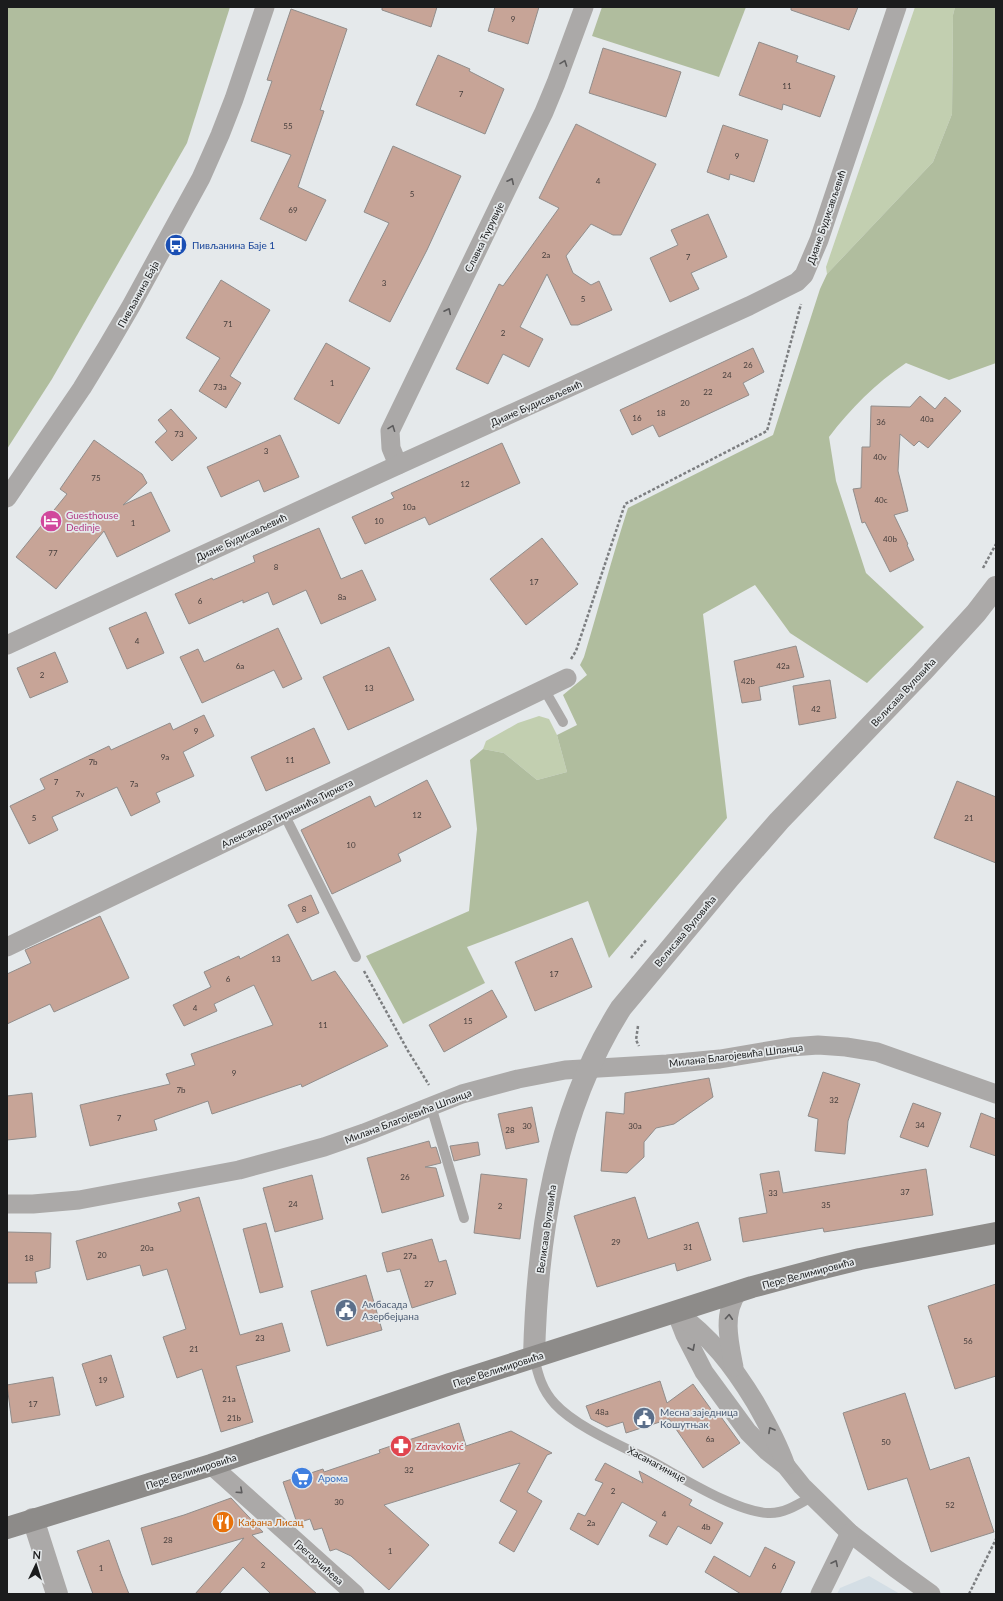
<svg xmlns="http://www.w3.org/2000/svg" width="1003" height="1601" font-family="Lato,sans-serif">
	<style>
		.built { fill: #d4dee5 }
		.green { fill: #c2cfb0 }
		.forest { fill: #b0bd9e }
		.building { fill: #c7a497; stroke: #918d8b }
		.lines { fill: none; stroke-linecap: round; stroke-linejoin: round }
		.path { stroke: #7c7e80; stroke-width: 2.5; stroke-dasharray: 3 2; stroke-linecap: butt }
		.service { stroke: #aba9a8; stroke-width: 10 }
		.minor { stroke: #aba9a8; stroke-width: 19 }
		.tertiary { stroke: #aba9a8; stroke-width: 22 }
		.secondary { stroke: #8d8b89; stroke-width: 22 }
		.oneway { stroke: #5c5b5c }
		.labels { text-anchor: middle; stroke-width: 3.5; stroke-linejoin: round; paint-order: stroke }
		.number-label { font-size: 8px; fill: #463e3c }
		.street-label { font-size: 10px; fill: #1b1c1d; stroke: #e5e9eb }
		.transit-label { font-size: 10px; fill: #164399; stroke: #e5e9eb; text-anchor: start }
		.hotel-label { font-size: 10px; fill: #b23c85; stroke: #e5e9eb; text-anchor: start }
		.service-label { font-size: 10px; fill: #4e5e75; stroke: #e5e9eb; text-anchor: start }
		.health-label { font-size: 10px; fill: #be3a42; stroke: #e5e9eb; text-anchor: start }
		.shop-label { font-size: 10px; fill: #366cbe; stroke: #e5e9eb; text-anchor: start }
		.food-label { font-size: 10px; fill: #c56008; stroke: #e5e9eb; text-anchor: start }
	</style>
	<rect width="100%" height="100%" fill="#e5e9eb"/>
	<polygon class="built" points="869,1576 900,1594 837,1594 840,1588"/>
	<g class="green">
		<polygon points="915,7 955,7 953,15 952,114 933,162 827,274 826,267"/>
		<polygon points="539,716 549,719 557,735 567,772 537,780 504,753 483,749 486,741 518,723"/>
	</g>
	<g class="forest">
		<polygon points="7,7 230,7 187,143 52,379 7,449"/>
		<polygon points="602,7 746,7 719,77 592,36"/>
		<path d="M955 7H996V363L949 380 906 363C875 384 851 408 829 437L836 481 866 573 924 627 867 683 790 633 755 585 703 614 727 818 609 958 588 901 467 947 485 983 403 1024 366 956 469 911 477 829 470 760 483 749 504 753 537 780 567 772 557 735 577 725 563 695 587 675 580 665 584 657C599 607 612 557 628 508L773 435 820 289 827 274 933 162 952 114 953 15Z"/>
	</g>
	<g class="building">
		<polygon points="382,7 437,7 431,27 382,10"/>
		<polygon points="495,7 539,7 528,44 488,31"/>
		<polygon points="791,7 858,7 849,30 791,10"/>
		<polygon points="291,9 347,29 320,110 324,111 298,187 326,200 306,241 260,219 291,155 251,141 272,81 267,80"/>
		<polygon points="759,42 798,56 796,62 835,76 820,117 783,104 782,110 739,95"/>
		<polygon points="603,48 681,72 666,117 589,93"/>
		<polygon points="438,55 470,69 469,71 504,89 485,134 416,105"/>
		<polygon points="576,124 656,164 621,235 613,235 591,224 566,256 573,273 591,285 599,281 612,310 578,325 571,325 547,274 520,327 543,339 529,367 503,354 488,384 456,369 499,284 503,286 559,208 539,198"/>
		<polygon points="723,125 768,140 754,182 730,174 729,180 707,172"/>
		<polygon points="393,146 461,176 427,250 390,322 349,301 389,223 364,212"/>
		<polygon points="708,214 727,257 691,273 699,289 670,302 650,258 678,245 671,230"/>
		<polygon points="221,280 270,310 230,376 241,383 226,408 199,391 220,358 186,338"/>
		<polygon points="326,343 370,368 339,424 294,399"/>
		<polygon points="753,348 764,372 743,383 749,395 659,437 653,425 632,435 620,410"/>
		<polygon points="920,396 935,409 945,397 961,411 928,448 919,441 914,446 900,434 898,471 908,511 894,515 908,544 907,545 914,560 890,572 865,522 862,523 853,489 861,488 862,447 870,447 871,406 910,407"/>
		<polygon points="171,409 197,438 172,461 155,442 167,431 158,420"/>
		<polygon points="280,435 299,477 264,492 259,480 221,497 207,467"/>
		<polygon points="94,440 142,474 147,483 123,505 151,492 170,531 117,557 104,531 56,589 16,557 67,494 60,489"/>
		<polygon points="502,443 520,483 429,525 425,517 365,544 352,517 394,498 391,493"/>
		<polygon points="319,528 341,579 362,570 376,600 321,624 306,590 273,605 268,592 243,603 243,600 189,624 175,594 212,578 213,580 255,562 253,556"/>
		<polygon points="542,538 578,584 526,625 490,579"/>
		<polygon points="146,612 164,653 127,669 109,628"/>
		<polygon points="278,628 302,679 283,688 274,670 202,703 180,657 198,649 204,662"/>
		<polygon points="796,646 804,677 759,687 761,700 742,703 734,661"/>
		<polygon points="389,647 414,700 348,730 323,677"/>
		<polygon points="55,652 68,682 30,698 17,668"/>
		<polygon points="830,680 836,718 799,725 793,686"/>
		<polygon points="204,715 214,736 183,752 194,776 156,793 160,802 131,816 117,787 52,817 58,830 29,844 10,806 45,789 40,779 109,746 111,750 170,723 173,730"/>
		<polygon points="314,728 330,763 266,791 251,757"/>
		<polygon points="427,780 451,827 398,854 401,861 332,894 301,830 370,796 375,807"/>
		<polygon points="957,781 996,797 996,863 934,838"/>
		<polygon points="311,895 319,913 297,923 288,905"/>
		<polygon points="100,916 129,978 54,1012 50,1004 7,1024 7,974 31,963 25,950"/>
		<polygon points="288,934 312,981 335,971 388,1046 302,1087 301,1084 212,1114 208,1101 154,1120 157,1130 90,1146 80,1105 170,1084 166,1074 195,1065 191,1054 273,1025 254,985 214,1004 217,1011 184,1026 173,1005 211,987 204,972 239,956 240,959"/>
		<polygon points="572,938 592,987 535,1011 515,962"/>
		<polygon points="492,990 507,1017 444,1052 429,1025"/>
		<polygon points="823,1072 860,1084 848,1121 845,1154 815,1151 818,1119 808,1116"/>
		<polygon points="709,1078 713,1097 674,1124 656,1128 644,1142 644,1157 627,1173 601,1171 606,1112 624,1114 625,1093"/>
		<polygon points="32,1093 36,1137 7,1140 7,1096"/>
		<polygon points="913,1103 941,1113 928,1147 900,1137"/>
		<polygon points="532,1107 539,1142 506,1149 498,1114"/>
		<polygon points="981,1113 996,1119 996,1156 970,1147"/>
		<polygon points="429,1141 431,1148 436,1147 441,1163 425,1167 436,1168 444,1196 382,1213 367,1158"/>
		<polygon points="478,1142 480,1155 454,1161 450,1146"/>
		<polygon points="926,1169 933,1215 824,1232 823,1228 743,1242 739,1218 767,1213 760,1174 779,1171 783,1193"/>
		<polygon points="481,1174 527,1179 520,1239 474,1233"/>
		<polygon points="312,1175 323,1219 275,1232 263,1188"/>
		<polygon points="199,1197 240,1335 282,1323 290,1351 236,1366 253,1422 221,1432 202,1369 177,1378 163,1337 186,1329 167,1269 143,1276 140,1265 87,1280 76,1241 181,1211 178,1203"/>
		<polygon points="635,1197 648,1239 698,1222 711,1260 677,1271 675,1263 597,1287 574,1216"/>
		<polygon points="266,1223 283,1287 260,1293 243,1229"/>
		<polygon points="7,1232 51,1233 50,1268 35,1272 37,1283 7,1283"/>
		<polygon points="432,1239 439,1262 446,1260 456,1294 412,1308 400,1269 387,1272 382,1253"/>
		<polygon points="366,1275 382,1330 327,1346 311,1291"/>
		<polygon points="996,1284 996,1376 955,1389 928,1306"/>
		<polygon points="111,1355 124,1397 96,1406 82,1364"/>
		<polygon points="53,1377 60,1415 12,1423 7,1385"/>
		<polygon points="660,1381 667,1403 693,1384 713,1412 716,1410 740,1443 703,1468 669,1419 626,1433 623,1422 607,1427 591,1419 586,1406"/>
		<polygon points="905,1393 930,1470 969,1457 994,1532 931,1552 907,1478 868,1490 843,1413"/>
		<polygon points="459,1423 466,1446 511,1431 552,1453 547,1455 527,1492 542,1501 514,1552 499,1543 517,1511 500,1501 520,1463 384,1505 429,1545 389,1590 351,1556 336,1549 330,1551 322,1528 314,1530 310,1519 297,1523 283,1482 323,1469 324,1472 380,1453 379,1450"/>
		<polygon points="605,1463 643,1483 639,1471 692,1500 689,1505 723,1523 711,1544 678,1526 667,1545 649,1536 657,1522 622,1502 598,1545 570,1529 578,1513 585,1516 603,1483 595,1480"/>
		<polygon points="231,1498 263,1532 252,1535 317,1594 271,1594 243,1567 219,1594 195,1594 244,1538 152,1565 141,1528 184,1515"/>
		<polygon points="109,1540 121,1574 129,1594 93,1594 77,1551"/>
		<polygon points="765,1547 795,1562 780,1594 741,1594 705,1572 714,1556 750,1577"/>
	</g>
	<g class="lines">
		<g class="path">
			<polyline points="983,568 996,544"/>
			<polyline points="571,659 576,651 625,504 767,431 801,304"/>
			<polyline points="631,958 647,939"/>
			<polyline points="364,971 408,1051 429,1085"/>
			<polyline points="638,1026 636,1040 639,1046"/>
			<polyline points="969,1594 996,1539"/>
		</g>
		<g class="service">
			<polyline points="544,689 563,722"/>
			<polyline points="284,814 356,957"/>
			<polyline points="431,1106 464,1218"/>
			<path d="M534 1357C538 1375 542 1390 555 1404 576 1427 622 1446 651 1461 681 1477 736 1512 768 1513 784 1514 799 1504 813 1496"/>
		</g>
		<g class="minor">
			<polyline points="398,465 391,448 390,431 544,112 556,83 584,7"/>
			<polyline points="7,498 82,388 107,347 131,306 201,178 220,135 234,99 265,7"/>
			<polyline points="7,645 398,465 749,306 797,282 804,275 819,240 897,7"/>
			<polyline points="7,947 567,678"/>
			<polyline points="7,1204 33,1204 79,1200 239,1170 324,1147 364,1133 462,1094 518,1079 565,1070 667,1064 720,1059 791,1047 818,1045 846,1047 877,1052 996,1094"/>
			<polyline points="676,1312 685,1335 704,1372 748,1432 767,1451 786,1466 802,1486 850,1533 895,1568 931,1594"/>
			<path d="M676 1312C711 1337 733 1366 755 1402 767 1423 778 1443 786 1466"/>
			<path d="M734 1367C729 1342 722 1313 738 1292"/>
			<polyline points="211,1465 355,1594"/>
			<polyline points="820,1594 850,1533"/>
		</g>
		<g class="tertiary">
			<path d="M534 1357C537 1237 555 1112 621 1008L730 877 779 821 922 672 976 613 996 587"/>
			<polyline points="33,1519 57,1594"/>
		</g>
		<polyline class="secondary" points="7,1528 211,1465 450,1384 752,1287 819,1269 860,1259 996,1233"/>
	</g>
	<defs><path id="oneway-chevron" d="M-2-3.5L2.5 0L-2 3.5" fill="none" stroke-width="1.6" stroke-linecap="round" stroke-linejoin="round"/></defs>
	<g class="oneway">
		<use href="#oneway-chevron" transform="translate(564 63) rotate(-70)"/>
		<use href="#oneway-chevron" transform="translate(511 181) rotate(-64)"/>
		<use href="#oneway-chevron" transform="translate(448 311) rotate(-64)"/>
		<use href="#oneway-chevron" transform="translate(392 428) rotate(-69)"/>
		<use href="#oneway-chevron" transform="translate(729 1317) rotate(-86)"/>
		<use href="#oneway-chevron" transform="translate(692 1348) rotate(63)"/>
		<use href="#oneway-chevron" transform="translate(771 1430) rotate(-119)"/>
		<use href="#oneway-chevron" transform="translate(240 1491) rotate(42)"/>
		<use href="#oneway-chevron" transform="translate(835 1563) rotate(-64)"/>
	</g>
	<defs>
		<g id="bus-disc" transform="scale(1.15)"><circle r="9.5" fill="#1a4fb4" stroke="#e5e9eb"/><path d="M-5-6H5V4H4V6H2V4H-2V6H-4V4H-5ZM-3.5-4V0h7V-4ZM-3.5 1.2v1.5H-2V1.2ZM2 1.2v1.5H3.5V1.2Z" fill="#fff"/></g>
		<g id="hotel-disc" transform="scale(1.15)"><circle r="9.5" fill="#d1479c" stroke="#e5e9eb"/><path d="M-6-4.5h1.5V1H6V5H4.5V3h-9V5H-6ZM-4 0a1.8 1.8 0 1 1 3.6 0ZM.5 0V-2.5h3Q6-2.5 6 0Z" fill="#fff"/></g>
		<g id="civic-disc" transform="scale(1.15)"><circle r="9.5" fill="#5c6f8a" stroke="#e5e9eb"/><path d="M-.6-6.5H3V-4.5H.6V-3L4-1V1h2V6H-6V1h2V-1L-.6-3ZM-1.2 2.5V6h2.4V2.5Z" fill="#fff"/></g>
		<g id="pharmacy-disc" transform="scale(1.15)"><circle r="9.5" fill="#e0444e" stroke="#e5e9eb"/><path d="M-2-6h4v4h4v4h-4v4h-4v-4h-4v-4h4Z" fill="#fff"/></g>
		<g id="supermarket-disc" transform="scale(1.15)"><circle r="9.5" fill="#3f7fe0" stroke="#e5e9eb"/><path d="M-6-5.5h2.5l.6 2H6L4.5 2H-2.5L-4.4-4H-6ZM-1.5 3.2a1.3 1.3 0 1 0 .1 0ZM3 3.2a1.3 1.3 0 1 0 .1 0Z" fill="#fff"/></g>
		<g id="restaurant-disc" transform="scale(1.15)"><circle r="9.5" fill="#e8710a" stroke="#e5e9eb"/><path d="M-5-6h1v4h1v-4h1v4h1v-4h1v5L-1.5 .5V6h-2V.5L-5-1ZM5-6V6H3V1.5H1.5Q1.5-4 5-6Z" fill="#fff"/></g>
	</defs>
	<g fill-rule="evenodd">
		<use href="#bus-disc" x="176" y="245"/>
		<use href="#hotel-disc" x="51" y="521"/>
		<use href="#civic-disc" x="346" y="1310"/>
		<use href="#civic-disc" x="644" y="1418"/>
		<use href="#pharmacy-disc" x="401" y="1446"/>
		<use href="#supermarket-disc" x="302" y="1478"/>
		<use href="#restaurant-disc" x="223" y="1522"/>
	</g>
	<g class="labels">
		<g class="number-label">
			<text x="513" y="22">9</text>
			<text x="787" y="89">11</text>
			<text x="461" y="97">7</text>
			<text x="288" y="129">55</text>
			<text x="737" y="159">9</text>
			<text x="598" y="184">4</text>
			<text x="412" y="197">5</text>
			<text x="293" y="213">69</text>
			<text x="546" y="258">2a</text>
			<text x="688" y="260">7</text>
			<text x="384" y="286">3</text>
			<text x="583" y="302">5</text>
			<text x="228" y="327">71</text>
			<text x="503" y="336">2</text>
			<text x="748" y="368">26</text>
			<text x="727" y="378">24</text>
			<text x="332" y="386">1</text>
			<text x="220" y="390">73a</text>
			<text x="708" y="395">22</text>
			<text x="685" y="406">20</text>
			<text x="661" y="416">18</text>
			<text x="637" y="421">16</text>
			<text x="927" y="422">40a</text>
			<text x="881" y="425">36</text>
			<text x="179" y="437">73</text>
			<text x="266" y="454">3</text>
			<text x="880" y="460">40v</text>
			<text x="96" y="481">75</text>
			<text x="465" y="487">12</text>
			<text x="881" y="503">40c</text>
			<text x="409" y="510">10a</text>
			<text x="379" y="524">10</text>
			<text x="133" y="526">1</text>
			<text x="890" y="542">40b</text>
			<text x="53" y="556">77</text>
			<text x="276" y="570">8</text>
			<text x="534" y="585">17</text>
			<text x="342" y="600">8a</text>
			<text x="200" y="604">6</text>
			<text x="137" y="644">4</text>
			<text x="240" y="669">6a</text>
			<text x="783" y="669">42a</text>
			<text x="42" y="678">2</text>
			<text x="748" y="684">42b</text>
			<text x="369" y="691">13</text>
			<text x="816" y="712">42</text>
			<text x="196" y="734">9</text>
			<text x="165" y="760">9a</text>
			<text x="290" y="763">11</text>
			<text x="93" y="765">7b</text>
			<text x="56" y="785">7</text>
			<text x="134" y="787">7a</text>
			<text x="80" y="797">7v</text>
			<text x="417" y="818">12</text>
			<text x="34" y="821">5</text>
			<text x="969" y="821">21</text>
			<text x="351" y="848">10</text>
			<text x="304" y="912">8</text>
			<text x="276" y="962">13</text>
			<text x="554" y="977">17</text>
			<text x="228" y="982">6</text>
			<text x="195" y="1011">4</text>
			<text x="468" y="1024">15</text>
			<text x="323" y="1028">11</text>
			<text x="234" y="1076">9</text>
			<text x="181" y="1093">7b</text>
			<text x="834" y="1103">32</text>
			<text x="119" y="1121">7</text>
			<text x="920" y="1128">34</text>
			<text x="527" y="1129">30</text>
			<text x="635" y="1129">30a</text>
			<text x="510" y="1133">28</text>
			<text x="405" y="1180">26</text>
			<text x="905" y="1195">37</text>
			<text x="773" y="1196">33</text>
			<text x="293" y="1207">24</text>
			<text x="826" y="1208">35</text>
			<text x="500" y="1209">2</text>
			<text x="616" y="1245">29</text>
			<text x="688" y="1250">31</text>
			<text x="147" y="1251">20a</text>
			<text x="102" y="1258">20</text>
			<text x="410" y="1259">27a</text>
			<text x="29" y="1261">18</text>
			<text x="429" y="1287">27</text>
			<text x="260" y="1341">23</text>
			<text x="968" y="1344">56</text>
			<text x="194" y="1352">21</text>
			<text x="103" y="1383">19</text>
			<text x="229" y="1402">21a</text>
			<text x="33" y="1407">17</text>
			<text x="602" y="1415">48a</text>
			<text x="234" y="1421">21b</text>
			<text x="710" y="1442">6a</text>
			<text x="886" y="1445">50</text>
			<text x="409" y="1473">32</text>
			<text x="613" y="1494">2</text>
			<text x="339" y="1505">30</text>
			<text x="950" y="1508">52</text>
			<text x="664" y="1517">4</text>
			<text x="591" y="1526">2a</text>
			<text x="706" y="1530">4b</text>
			<text x="168" y="1543">28</text>
			<text x="390" y="1554">1</text>
			<text x="263" y="1568">2</text>
			<text x="774" y="1569">6</text>
			<text x="101" y="1571">1</text>
		</g>
		<g class="street-label">
			<text transform="translate(826 217) rotate(-71)" y="4">Диане Будисављевић</text>
			<text transform="translate(484 237) rotate(-64)" y="4">Славка Ћурувије</text>
			<text transform="translate(138 294) rotate(-61)" y="4">Пивљанина Баја</text>
			<text transform="translate(536 403) rotate(-24)" y="4">Диане Будисављевић</text>
			<text transform="translate(241 537) rotate(-25)" y="4">Диане Будисављевић</text>
			<text transform="translate(903 692) rotate(-47)" y="4">Велисава Вуловића</text>
			<text transform="translate(287 813) rotate(-26)" y="4">Александра Тирнанића Тиркета</text>
			<text transform="translate(685 931) rotate(-50)" y="4">Велисава Вуловића</text>
			<text transform="translate(736 1055) rotate(-7)" y="4">Милана Благојевића Шпанца</text>
			<text transform="translate(408 1116) rotate(-21)" y="4">Милана Благојевића Шпанца</text>
			<text transform="translate(546 1229) rotate(-82)" y="4">Велисава Вуловића</text>
			<text transform="translate(808 1273) rotate(-15)" y="4">Пере Велимировића</text>
			<text transform="translate(498 1369) rotate(-18)" y="4">Пере Велимировића</text>
			<text transform="translate(657 1464) rotate(28)" y="4">Хасанагинице</text>
			<text transform="translate(191 1471) rotate(-18)" y="4">Пере Велимировића</text>
			<text transform="translate(319 1562) rotate(42)" y="4">Грегорчићева</text>
		</g>
		<g class="transit-label">
			<text x="192" y="249">Пивљанина Баје 1</text>
		</g>
		<g class="hotel-label">
			<text x="66" y="519">Guesthouse<tspan x="66" dy="12">Dedinje</tspan></text>
		</g>
		<g class="service-label">
			<text x="362" y="1308">Амбасада<tspan x="362" dy="12">Азербејџана</tspan></text>
			<text x="660" y="1416">Месна заједница<tspan x="660" dy="12">Кошутњак</tspan></text>
		</g>
		<g class="health-label">
			<text x="416" y="1450">Zdravković</text>
		</g>
		<g class="shop-label">
			<text x="318" y="1482">Арома</text>
		</g>
		<g class="food-label">
			<text x="238" y="1526">Кафана Лисац</text>
		</g>
	</g>
	<rect width="1003" height="1601" fill="none" stroke="#1b1c1d" stroke-width="16"/>
	<g transform="translate(36 1565) rotate(4)" stroke="#e5e9eb" stroke-width="3" paint-order="stroke">
	<path d="M0-3L7 15L0 10L-7 15Z" fill="#1b1c1d"/>
	<text y="-6" font-size="11" font-weight="bold" text-anchor="middle" fill="#1b1c1d">N</text>
	</g>
</svg>
